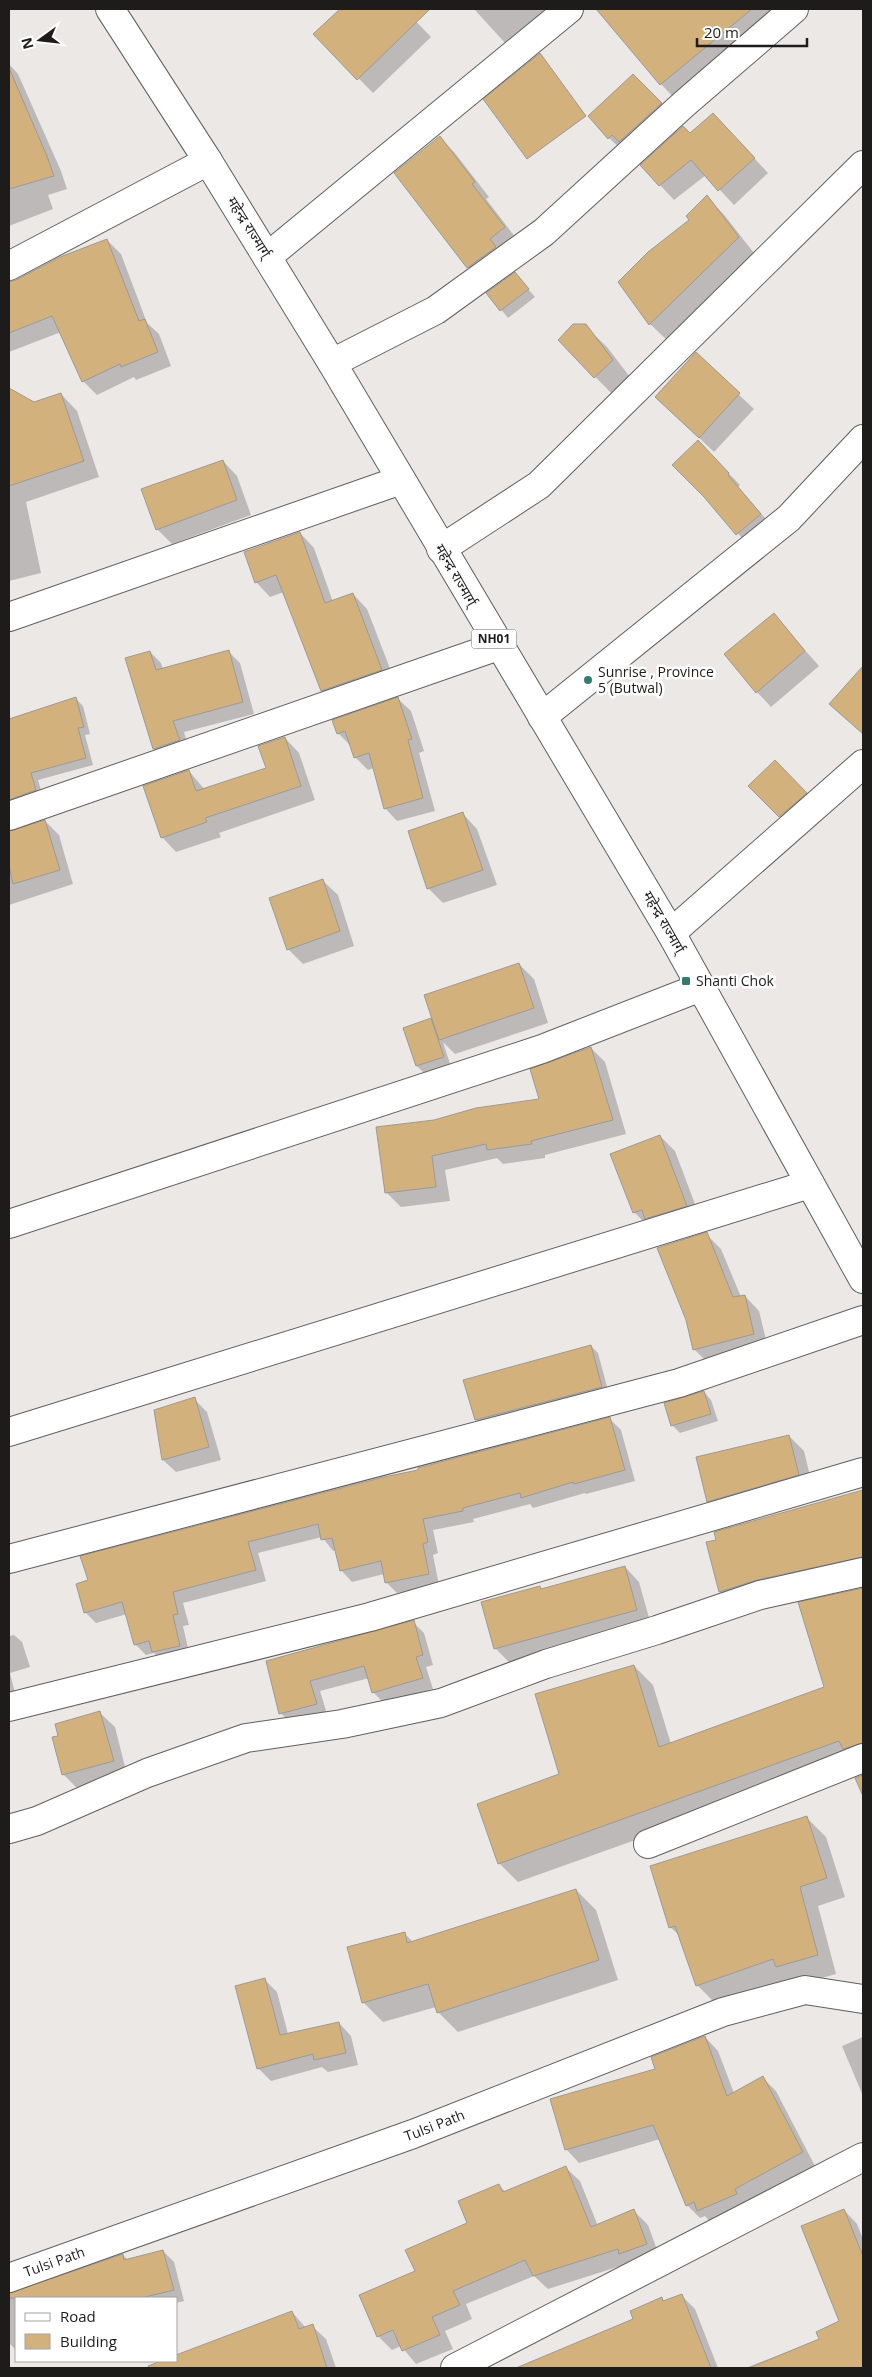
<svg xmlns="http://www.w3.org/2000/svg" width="872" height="2377" font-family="'Open Sans','Noto Sans Devanagari',sans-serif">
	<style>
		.shadow { fill: #0003 }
		.building { fill: #d3b17c; stroke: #9c9a96 }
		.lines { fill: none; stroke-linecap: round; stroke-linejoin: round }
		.minor-casing { stroke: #625f5c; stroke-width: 30 }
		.trunk-casing { stroke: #625f5c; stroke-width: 30 }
		.minor { stroke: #fff; stroke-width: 28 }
		.trunk { stroke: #fff; stroke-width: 28 }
		.poi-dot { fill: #357a6f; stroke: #fff; stroke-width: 2 }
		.labels { text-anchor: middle; stroke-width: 5; stroke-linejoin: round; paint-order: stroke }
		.shield { fill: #fff; stroke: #61605f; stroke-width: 1 }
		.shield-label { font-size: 12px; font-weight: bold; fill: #1d1c1b }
		.street-label { font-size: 14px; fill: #1d1c1b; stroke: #fff }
		.poi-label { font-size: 14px; fill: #1d1c1b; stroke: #fff; text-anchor: start }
	</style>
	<rect width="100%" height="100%" fill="#ece8e6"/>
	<g class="shadow">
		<polygon points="341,9 404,9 431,37 373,93 315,34"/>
		<polygon points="474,9 550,9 506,44"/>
		<polygon points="598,9 788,9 677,101 661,84"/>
		<polygon points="9,64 18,74 61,171 67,189 48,195 53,209 9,226"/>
		<polygon points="648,90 675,119 624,152 609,138"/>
		<polygon points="727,129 768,173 734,205 706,175 674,200 660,185 690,135"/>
		<polygon points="439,137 454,152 489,197 486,199 519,242 483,282 468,267 396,173"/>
		<polygon points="707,197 725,216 757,257 669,342 650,324 619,282 691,220"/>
		<polygon points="107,240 121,254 147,323 159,334 171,366 136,380 134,377 97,395 83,381 61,332 9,352 9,283"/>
		<polygon points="515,274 535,297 508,318 488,293"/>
		<polygon points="585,326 607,347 633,381 616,398 559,340"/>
		<polygon points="696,354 754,409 714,452 672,412"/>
		<polygon points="11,393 34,403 61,394 77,411 99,477 26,502 41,573 9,581 9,394"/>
		<polygon points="698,442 740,485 738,487 772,526 749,546 705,496"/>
		<polygon points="223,461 237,476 251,515 172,544 157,529"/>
		<polygon points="300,533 314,548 333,602 353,594 367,609 396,684 336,705 322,690 284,592 270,597 256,582"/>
		<polygon points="774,615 819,666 771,707 757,692"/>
		<polygon points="150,652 161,663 163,669 229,652 240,663 254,714 184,732 190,752 166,760 154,749 127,659"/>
		<polygon points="76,699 83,706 90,734 85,735 93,765 38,780 43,797 9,804 9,721"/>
		<polygon points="398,699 411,711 424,751 419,753 435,811 397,821 385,808 374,768 368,770 355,757 351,746 338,733"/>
		<polygon points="285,738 299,753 315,800 219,833 221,837 176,852 162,837 189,771 205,790 267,769"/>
		<polygon points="790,776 820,808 794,831 750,786"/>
		<polygon points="463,814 477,829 497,885 443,903 428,888"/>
		<polygon points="45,821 59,835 73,884 9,905 9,832 14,832"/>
		<polygon points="323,881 338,895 354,946 303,964 288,949"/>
		<polygon points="519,964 534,979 548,1023 455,1054 443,1042 450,1064 424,1073 417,1066 430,1020 435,1025"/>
		<polygon points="591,1048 605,1062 626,1134 545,1155 545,1158 503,1164 497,1158 445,1170 450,1201 401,1207 386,1192 434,1121 540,1100"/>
		<polygon points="660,1136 675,1151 701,1220 649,1227 634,1212"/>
		<polygon points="706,1234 721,1249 741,1297 745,1296 759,1311 768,1348 709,1364 694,1349"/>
		<polygon points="591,1346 598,1353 609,1394 483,1427 476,1420 465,1381"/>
		<polygon points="704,1392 711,1400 718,1421 680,1433 672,1425"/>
		<polygon points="194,1399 207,1412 221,1460 176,1472 163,1460"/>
		<polygon points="610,1419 621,1430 635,1481 586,1494 585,1493 533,1508 530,1504 473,1519 474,1522 433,1530 438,1553 433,1555 439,1585 397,1593 386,1582 384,1574 352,1582 341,1570 336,1550 333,1551 322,1537 258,1553 266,1581 183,1603 189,1625 183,1626 190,1657 164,1663 154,1653 146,1655 135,1644 127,1614 96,1623 85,1612 78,1584 420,1471"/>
		<polygon points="789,1436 804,1451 813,1489 722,1516 708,1501"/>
		<polygon points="859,1493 863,1497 863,1579 739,1611 720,1592 707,1543"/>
		<polygon points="625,1567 639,1582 651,1625 510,1663 495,1648 539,1587 542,1590"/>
		<polygon points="863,1589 863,1768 856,1761 518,1882 499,1863 634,1666 653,1685 671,1744 826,1688 800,1603"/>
		<polygon points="413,1622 424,1633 433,1665 426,1667 433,1689 384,1703 373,1692 369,1678 320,1691 327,1714 291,1724 281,1713 267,1662"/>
		<polygon points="14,1635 22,1642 30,1667 10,1673 15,1693 9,1695 9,1636"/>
		<polygon points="100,1713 115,1727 127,1775 78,1789 63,1774 60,1737"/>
		<polygon points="807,1818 826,1837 845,1897 818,1906 836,1974 796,1985 789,1979 716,2004 697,1985 680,1936 670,1927"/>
		<polygon points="576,1890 596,1910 618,1980 458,2032 438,2012 436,2007 383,2022 363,2002 404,1933 413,1942"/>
		<polygon points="264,1979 277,1992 288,2034 339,2023 351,2036 358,2065 328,2072 322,2067 271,2081 258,2068"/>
		<polygon points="705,2037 718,2051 734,2093 763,2078 776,2091 815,2166 711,2223 705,2216 700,2218 687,2205 660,2139 579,2163 566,2149 657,2070"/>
		<polygon points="863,2037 863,2096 842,2046"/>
		<polygon points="566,2168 580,2181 598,2226 634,2211 648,2225 660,2258 630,2263 548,2289 534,2276 466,2304 472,2319 445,2331 453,2349 416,2364 401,2346 392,2350 378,2336 417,2272 469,2224 499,2186 506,2192"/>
		<polygon points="844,2210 857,2224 863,2239 863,2368 745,2368 821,2339 841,2322"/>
		<polygon points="163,2251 174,2262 184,2301 176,2303 176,2298 16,2298 16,2350 9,2343 9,2294 14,2294 123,2255 128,2260"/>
		<polygon points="682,2296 695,2309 718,2368 558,2368 552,2354 634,2320 661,2299 665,2302"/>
		<polygon points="292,2312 306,2328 312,2326 326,2339 336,2368 197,2368 191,2351"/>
	</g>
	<g class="building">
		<polygon points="340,9 430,9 357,80 313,34"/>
		<polygon points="596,9 752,9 660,85"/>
		<polygon points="540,53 586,116 527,159 483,99"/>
		<polygon points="9,68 47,156 54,176 9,189"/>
		<polygon points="633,74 662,103 619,142 612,135 608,139 588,116"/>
		<polygon points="713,113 755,158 718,191 691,160 659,186 640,165 683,126 690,133"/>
		<polygon points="440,136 475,182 472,184 505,227 490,239 496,247 467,268 394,173"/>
		<polygon points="707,195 739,237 649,325 618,282 648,252 689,220 686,216"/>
		<polygon points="107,239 139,321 145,319 158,352 121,367 120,364 82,382 52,316 9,333 9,282 16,280 60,257"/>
		<polygon points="515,272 529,289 500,311 486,293"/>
		<polygon points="573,324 586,324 613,360 594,378 558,340"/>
		<polygon points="696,352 740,393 699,438 655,397"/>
		<polygon points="9,388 34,402 61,393 84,461 9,486"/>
		<polygon points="698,440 729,473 728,475 761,514 736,535 704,497 672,465"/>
		<polygon points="223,460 237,500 156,530 141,489"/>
		<polygon points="300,532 325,603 353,593 382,670 321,691 276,575 255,583 244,552"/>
		<polygon points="774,613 805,651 756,693 724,654"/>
		<polygon points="229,650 243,702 173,721 180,740 153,749 125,658 150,651 156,670"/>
		<polygon points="863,666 863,734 829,704"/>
		<polygon points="76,697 84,727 78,728 86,758 31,773 36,790 9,800 9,719"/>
		<polygon points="398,697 412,739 408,740 423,798 384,809 369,753 354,758 345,731 337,734 332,720"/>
		<polygon points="285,737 301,786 205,818 207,822 161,838 143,786 189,770 196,791 266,768 258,746"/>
		<polygon points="775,760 807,793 779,817 748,786"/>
		<polygon points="463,812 483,870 427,889 408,831"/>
		<polygon points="45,820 60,870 13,884 9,865 9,831"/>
		<polygon points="323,879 340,931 287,950 269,898"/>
		<polygon points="519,963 534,1008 439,1040 424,995"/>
		<polygon points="431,1018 444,1057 416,1066 403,1028"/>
		<polygon points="591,1047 613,1120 531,1141 532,1144 487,1150 486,1144 432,1156 436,1187 385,1193 376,1127 434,1120 476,1108 539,1099 530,1069"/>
		<polygon points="660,1135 687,1206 645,1219 642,1210 633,1213 610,1154"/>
		<polygon points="707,1232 733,1297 745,1295 754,1334 693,1350 686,1320 657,1248"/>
		<polygon points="591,1345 602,1387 475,1420 463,1380"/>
		<polygon points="704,1391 711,1414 671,1426 664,1403"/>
		<polygon points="195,1397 209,1447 162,1460 154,1410"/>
		<polygon points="610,1417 625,1470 574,1484 573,1482 521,1498 520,1493 463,1508 463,1511 423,1519 428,1542 423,1544 429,1574 385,1583 381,1561 340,1571 332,1538 321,1540 318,1524 248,1542 256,1570 173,1592 178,1614 173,1615 180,1646 152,1652 149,1641 134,1645 122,1602 84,1613 76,1584 88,1580 80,1556 384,1477 418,1470 418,1468"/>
		<polygon points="789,1435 799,1475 707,1502 696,1457"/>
		<polygon points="863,1490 863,1557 757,1580 719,1592 706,1542 716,1540 714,1532"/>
		<polygon points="625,1566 637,1610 494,1649 481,1602 540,1586 541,1589"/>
		<polygon points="863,1588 863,1743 843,1749 839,1741 498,1864 477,1804 559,1774 535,1694 634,1665 659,1747 824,1687 798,1602"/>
		<polygon points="414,1620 423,1655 416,1657 423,1678 372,1693 364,1666 310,1681 317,1704 279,1714 266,1661"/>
		<polygon points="100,1711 114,1761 62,1775 52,1737 58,1736 55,1724"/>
		<polygon points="863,1775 863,1796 855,1778"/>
		<polygon points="807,1816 827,1878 800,1887 818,1955 776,1967 773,1959 696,1986 675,1926 669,1928 650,1866"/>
		<polygon points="576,1889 599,1960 437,2013 428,1984 362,2003 347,1947 405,1932 407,1943"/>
		<polygon points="265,1978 280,2035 339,2022 346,2053 314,2060 313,2054 257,2069 235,1986"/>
		<polygon points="705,2036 727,2096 763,2076 803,2152 735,2189 737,2194 697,2211 694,2202 686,2206 653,2125 565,2150 550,2099 655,2069 651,2057"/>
		<polygon points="566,2166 591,2227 634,2209 647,2244 619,2254 618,2249 533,2276 525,2260 453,2291 460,2305 432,2317 440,2335 402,2351 393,2330 377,2337 359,2295 415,2271 405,2250 467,2223 458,2201 499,2184 503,2192"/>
		<polygon points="844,2209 863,2256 863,2368 749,2368 819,2339 816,2332 839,2321 801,2226"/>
		<polygon points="163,2250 174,2290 141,2298 9,2298 9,2293 123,2254 124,2260"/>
		<polygon points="682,2294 711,2368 516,2368 633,2319 630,2311 662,2297 663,2301"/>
		<polygon points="292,2311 299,2329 313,2324 327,2368 149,2368 148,2366 161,2361 176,2361 176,2355"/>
	</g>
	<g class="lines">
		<g class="minor-casing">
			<g id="minor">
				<polyline points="267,257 569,9"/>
				<polyline points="9,266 208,161"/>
				<polyline points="332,363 436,310 544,232 684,104 794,9"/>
				<polyline points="441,549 539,485 863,165"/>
				<polyline points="9,617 401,480"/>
				<polyline points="542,717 789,518 863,439"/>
				<polyline points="9,816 498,646"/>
				<polyline points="671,933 863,764"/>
				<polyline points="9,1224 542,1049 701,987"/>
				<polyline points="9,1432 810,1184"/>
				<polyline points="9,1559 679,1383 863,1320"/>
				<polyline points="9,1707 370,1617 863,1472"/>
				<polyline points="9,1829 37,1821 147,1773 246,1738 342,1724 441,1703 546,1664 657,1630 760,1595 863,1572"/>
				<polyline points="648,1844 863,1758"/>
				<path id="s1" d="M9 2278 413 2134 723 2012 805 1990 863 1999"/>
				<polyline points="455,2368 863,2157"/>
			</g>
		</g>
		<g class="trunk-casing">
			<polyline id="trunk" points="110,9 208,161 332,363 671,933 863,1279"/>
		</g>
		<use href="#minor" class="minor"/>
		<use href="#trunk" class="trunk"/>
	</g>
	<g class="poi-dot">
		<circle cx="588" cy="680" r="5"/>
		<rect x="681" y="976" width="10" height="10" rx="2.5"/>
	</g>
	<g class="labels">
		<rect class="shield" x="471.5" y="629.5" width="45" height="19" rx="4"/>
		<g class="shield-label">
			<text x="494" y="643">NH01</text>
		</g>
		<g class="street-label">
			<text transform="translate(249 227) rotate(58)" y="5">महेन्द्र राज्मार्ग्</text>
			<text transform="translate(456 575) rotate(60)" y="5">महेन्द्र राज्मार्ग्</text>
			<text transform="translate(664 922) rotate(60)" y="5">महेन्द्र राज्मार्ग्</text>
			<text dy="5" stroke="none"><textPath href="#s1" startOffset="452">Tulsi Path</textPath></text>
			<text dy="5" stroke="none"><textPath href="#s1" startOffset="48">Tulsi Path</textPath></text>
		</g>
		<g class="poi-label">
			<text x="598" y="677">Sunrise , Province<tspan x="598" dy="16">5 (Butwal)</tspan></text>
			<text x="696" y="986">Shanti Chok</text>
		</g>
	</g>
	<rect width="872" height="2377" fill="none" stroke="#1d1c1b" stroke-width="20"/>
	<rect x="15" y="2297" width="162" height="65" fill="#ffffff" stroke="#a5a4a4"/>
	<rect x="25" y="2313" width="25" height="8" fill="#ffffff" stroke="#a5a4a4"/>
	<text x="60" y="2322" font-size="15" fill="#1d1c1b">Road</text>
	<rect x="25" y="2334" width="25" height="15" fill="#d3b17c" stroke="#a5a4a4"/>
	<text x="60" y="2347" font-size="15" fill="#1d1c1b">Building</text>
	<g transform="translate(40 40) rotate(255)" stroke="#ffffff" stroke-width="4" paint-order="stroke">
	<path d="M0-4L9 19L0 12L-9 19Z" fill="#1d1c1b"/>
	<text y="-8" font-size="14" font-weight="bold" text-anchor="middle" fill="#1d1c1b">N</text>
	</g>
	<path d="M697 38v8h110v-8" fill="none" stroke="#1d1c1b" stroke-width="2.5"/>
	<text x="704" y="38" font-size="15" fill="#1d1c1b" stroke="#ffffff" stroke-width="4" paint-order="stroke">20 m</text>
</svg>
